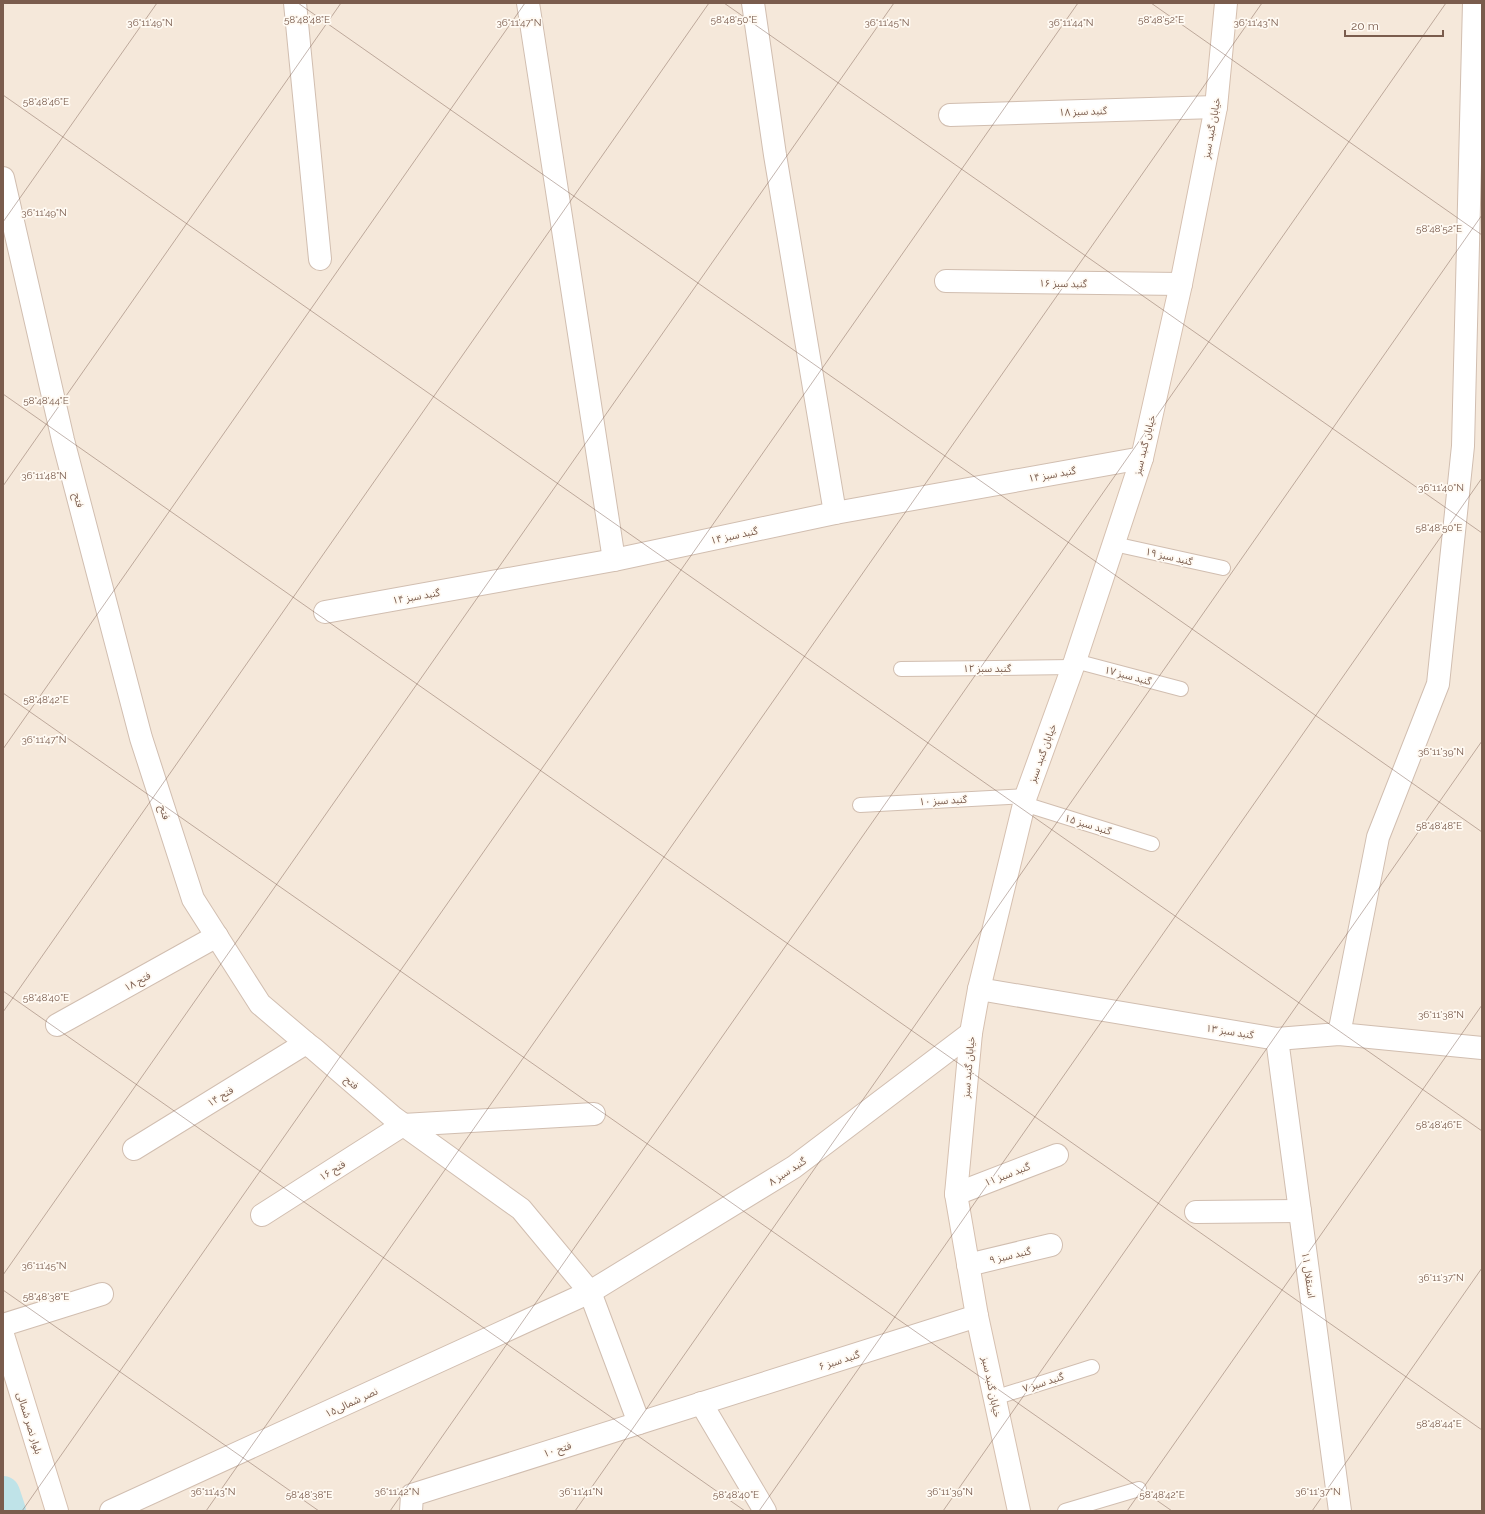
<svg xmlns="http://www.w3.org/2000/svg" width="1485" height="1514" font-family="Raleway,'Noto Sans Arabic',sans-serif">
	<style>
		.residential { fill: #f5e8da }
		.lines { fill: none; stroke-linecap: round; stroke-linejoin: round }
		.canal { stroke: #bfe3e8; stroke-width: 34 }
		.lane-casing { stroke: #d1beb0; stroke-width: 16 }
		.street-casing { stroke: #d1beb0; stroke-width: 24 }
		.secondary-casing { stroke: #d6c0b0; stroke-width: 24 }
		.lane { stroke: #fff; stroke-width: 14 }
		.street { stroke: #fff; stroke-width: 22 }
		.secondary { stroke: #fff; stroke-width: 22 }
		.ticks { fill: none; stroke: #7a5c4d; stroke-width: 1; stroke-opacity: 0.45 }
		.labels { text-anchor: middle; stroke-width: 3.5; stroke-linejoin: round; paint-order: stroke }
		.street-label { font-size: 10px; fill: #7a5c4d; stroke: #fffaf3 }
		.ticks-label { font-size: 10px; text-anchor: middle; fill: #7a5c4d; stroke: #fffaf3; stroke-width: 3.5; stroke-linejoin: round; paint-order: stroke }
	</style>
	<rect width="100%" height="100%" fill="#fdf6ec"/>
	<rect class="residential" x="3" y="3" width="1479" height="1508"/>
	<g class="lines">
		<polyline class="canal" points="3,1493 9,1511"/>
		<g class="lane-casing">
			<g id="lane">
				<polyline points="1114,544 1223,568"/>
				<polyline points="1075,661 1181,689"/>
				<polyline points="901,669 1073,667"/>
				<polyline points="1024,804 1152,844"/>
				<polyline points="860,805 1026,796"/>
				<polyline points="994,1398 1092,1367"/>
				<polyline points="1065,1511 1139,1489"/>
			</g>
		</g>
		<g class="street-casing">
			<g id="street">
				<polyline points="295,3 320,259"/>
				<polyline points="528,3 614,560"/>
				<polyline points="753,3 775,155 835,513"/>
				<polyline points="950,115 1216,107"/>
				<polyline points="3,178 63,440 141,738 193,899 260,1004 306,1043 314,1049 394,1118 521,1209 590,1292 639,1423"/>
				<polyline points="946,281 1181,284"/>
				<polyline points="325,612 614,560 835,513 1142,458"/>
				<polyline points="979,989 1277,1039 1339,1034 1482,1048"/>
				<polyline points="57,1025 217,936"/>
				<polyline points="1339,1034 1378,837 1438,684 1463,446 1474,3"/>
				<polyline points="1277,1039 1340,1511"/>
				<polyline points="134,1149 306,1043"/>
				<polyline points="956,1194 1057,1155"/>
				<polyline points="1196,1212 1300,1211"/>
				<polyline points="262,1215 403,1125 594,1114"/>
				<polyline points="968,1265 1051,1245"/>
				<polyline points="3,1325 102,1294"/>
				<polyline points="701,1403 765,1511"/>
				<polyline points="111,1511 590,1292 794,1167 971,1033"/>
				<polyline points="411,1511 412,1495 977,1316"/>
			</g>
		</g>
		<g class="secondary-casing">
			<g id="secondary">
				<polyline points="3,1335 57,1511"/>
				<polyline points="1019,1511 977,1316 956,1194 971,1033 979,989 1026,796 1075,661 1142,458 1181,284 1216,107 1226,3"/>
			</g>
		</g>
		<use href="#lane" class="lane"/>
		<use href="#street" class="street"/>
		<use href="#secondary" class="secondary"/>
	</g>
	<path class="ticks" d="M298 3 1482 832M724 3 1482 533M1151 3 1482 235M3 95 1482 1131M3 222 157 3M3 394 1482 1430M3 486 341 3M3 693 1172 1511M3 749 525 3M3 991 745 1511M3 1012 709 3M3 1275 894 3M3 1290 319 1511M22 1511 1078 3M206 1511 1262 3M390 1511 1446 3M575 1511 1482 215M759 1511 1482 478M943 1511 1482 741M1127 1511 1482 1005M1312 1511 1482 1268"/>
	<g class="labels">
		<g class="street-label">
			<text transform="translate(1083 111) rotate(-2)" y="4">گنبد سبز ۱۸</text>
			<text transform="translate(1211 128) rotate(-80)" y="4">خیابان گنبد سبز</text>
			<text transform="translate(1063 283) rotate(1)" y="4">گنبد سبز ۱۶</text>
			<text transform="translate(1144 445) rotate(-76)" y="4">خیابان گنبد سبز</text>
			<text transform="translate(1052 474) rotate(-10)" y="4">گنبد سبز ۱۴</text>
			<text transform="translate(79 500) rotate(75)" y="4">فتح</text>
			<text transform="translate(734 535) rotate(-12)" y="4">گنبد سبز ۱۴</text>
			<text transform="translate(1169 556) rotate(13)" y="4">گنبد سبز ۱۹</text>
			<text transform="translate(416 596) rotate(-10)" y="4">گنبد سبز ۱۴</text>
			<text x="987" y="672">گنبد سبز ۱۲</text>
			<text transform="translate(1128 675) rotate(15)" y="4">گنبد سبز ۱۷</text>
			<text transform="translate(1042 753) rotate(-70)" y="4">خیابان گنبد سبز</text>
			<text transform="translate(943 800) rotate(-3)" y="4">گنبد سبز ۱۰</text>
			<text transform="translate(165 812) rotate(72)" y="4">فتح</text>
			<text transform="translate(1088 824) rotate(17)" y="4">گنبد سبز ۱۵</text>
			<text transform="translate(137 981) rotate(-29)" y="4">فتح ۱۸</text>
			<text transform="translate(1230 1031) rotate(9)" y="4">گنبد سبز ۱۳</text>
			<text transform="translate(968 1067) rotate(-85)" y="4">خیابان گنبد سبز</text>
			<text transform="translate(352 1082) rotate(41)" y="4">فتح</text>
			<text transform="translate(220 1096) rotate(-32)" y="4">فتح ۱۴</text>
			<text transform="translate(332 1170) rotate(-32)" y="4">فتح ۱۶</text>
			<text transform="translate(787 1171) rotate(-33)" y="4">گنبد سبز ۸</text>
			<text transform="translate(1007 1174) rotate(-21)" y="4">گنبد سبز ۱۱</text>
			<text transform="translate(1010 1255) rotate(-13)" y="4">گنبد سبز ۹</text>
			<text transform="translate(1309 1275) rotate(82)" y="4">استقلال ۱۱</text>
			<text transform="translate(839 1360) rotate(-18)" y="4">گنبد سبز ۶</text>
			<text transform="translate(1043 1382) rotate(-18)" y="4">گنبد سبز ۷</text>
			<text transform="translate(992 1387) rotate(78)" y="4">خیابان گنبد سبز</text>
			<text transform="translate(351 1402) rotate(-25)" y="4">نصر شمالی۱۵</text>
			<text transform="translate(30 1423) rotate(73)" y="4">بلوار نصر شمالی</text>
			<text transform="translate(557 1449) rotate(-18)" y="4">فتح ۱۰</text>
		</g>
	</g>
	<g class="ticks-label">
		<text x="307" y="23">58°48'48"E</text>
		<text x="734" y="23">58°48'50"E</text>
		<text x="1161" y="23">58°48'52"E</text>
		<text x="150" y="26">36°11'49"N</text>
		<text x="519" y="26">36°11'47"N</text>
		<text x="887" y="26">36°11'45"N</text>
		<text x="1071" y="26">36°11'44"N</text>
		<text x="1256" y="26">36°11'43"N</text>
		<text x="46" y="105">58°48'46"E</text>
		<text x="44" y="216">36°11'49"N</text>
		<text x="1439" y="232">58°48'52"E</text>
		<text x="46" y="404">58°48'44"E</text>
		<text x="44" y="479">36°11'48"N</text>
		<text x="1441" y="491">36°11'40"N</text>
		<text x="1439" y="531">58°48'50"E</text>
		<text x="46" y="703">58°48'42"E</text>
		<text x="44" y="743">36°11'47"N</text>
		<text x="1441" y="755">36°11'39"N</text>
		<text x="1439" y="829">58°48'48"E</text>
		<text x="46" y="1001">58°48'40"E</text>
		<text x="1441" y="1018">36°11'38"N</text>
		<text x="1439" y="1128">58°48'46"E</text>
		<text x="44" y="1269">36°11'45"N</text>
		<text x="1441" y="1281">36°11'37"N</text>
		<text x="46" y="1300">58°48'38"E</text>
		<text x="1439" y="1427">58°48'44"E</text>
		<text x="213" y="1495">36°11'43"N</text>
		<text x="397" y="1495">36°11'42"N</text>
		<text x="581" y="1495">36°11'41"N</text>
		<text x="950" y="1495">36°11'39"N</text>
		<text x="1318" y="1495">36°11'37"N</text>
		<text x="309" y="1498">58°48'38"E</text>
		<text x="736" y="1498">58°48'40"E</text>
		<text x="1162" y="1498">58°48'42"E</text>
	</g>
	<rect width="1485" height="1514" fill="none" stroke="#7a5c4d" stroke-width="8"/>
	<path d="M1345 30v6h98v-6" fill="none" stroke="#7a5c4d" stroke-width="2"/>
	<text x="1351" y="30" font-size="12" fill="#7a5c4d" stroke="#fffaf3" stroke-width="3" paint-order="stroke">20 m</text>
</svg>
